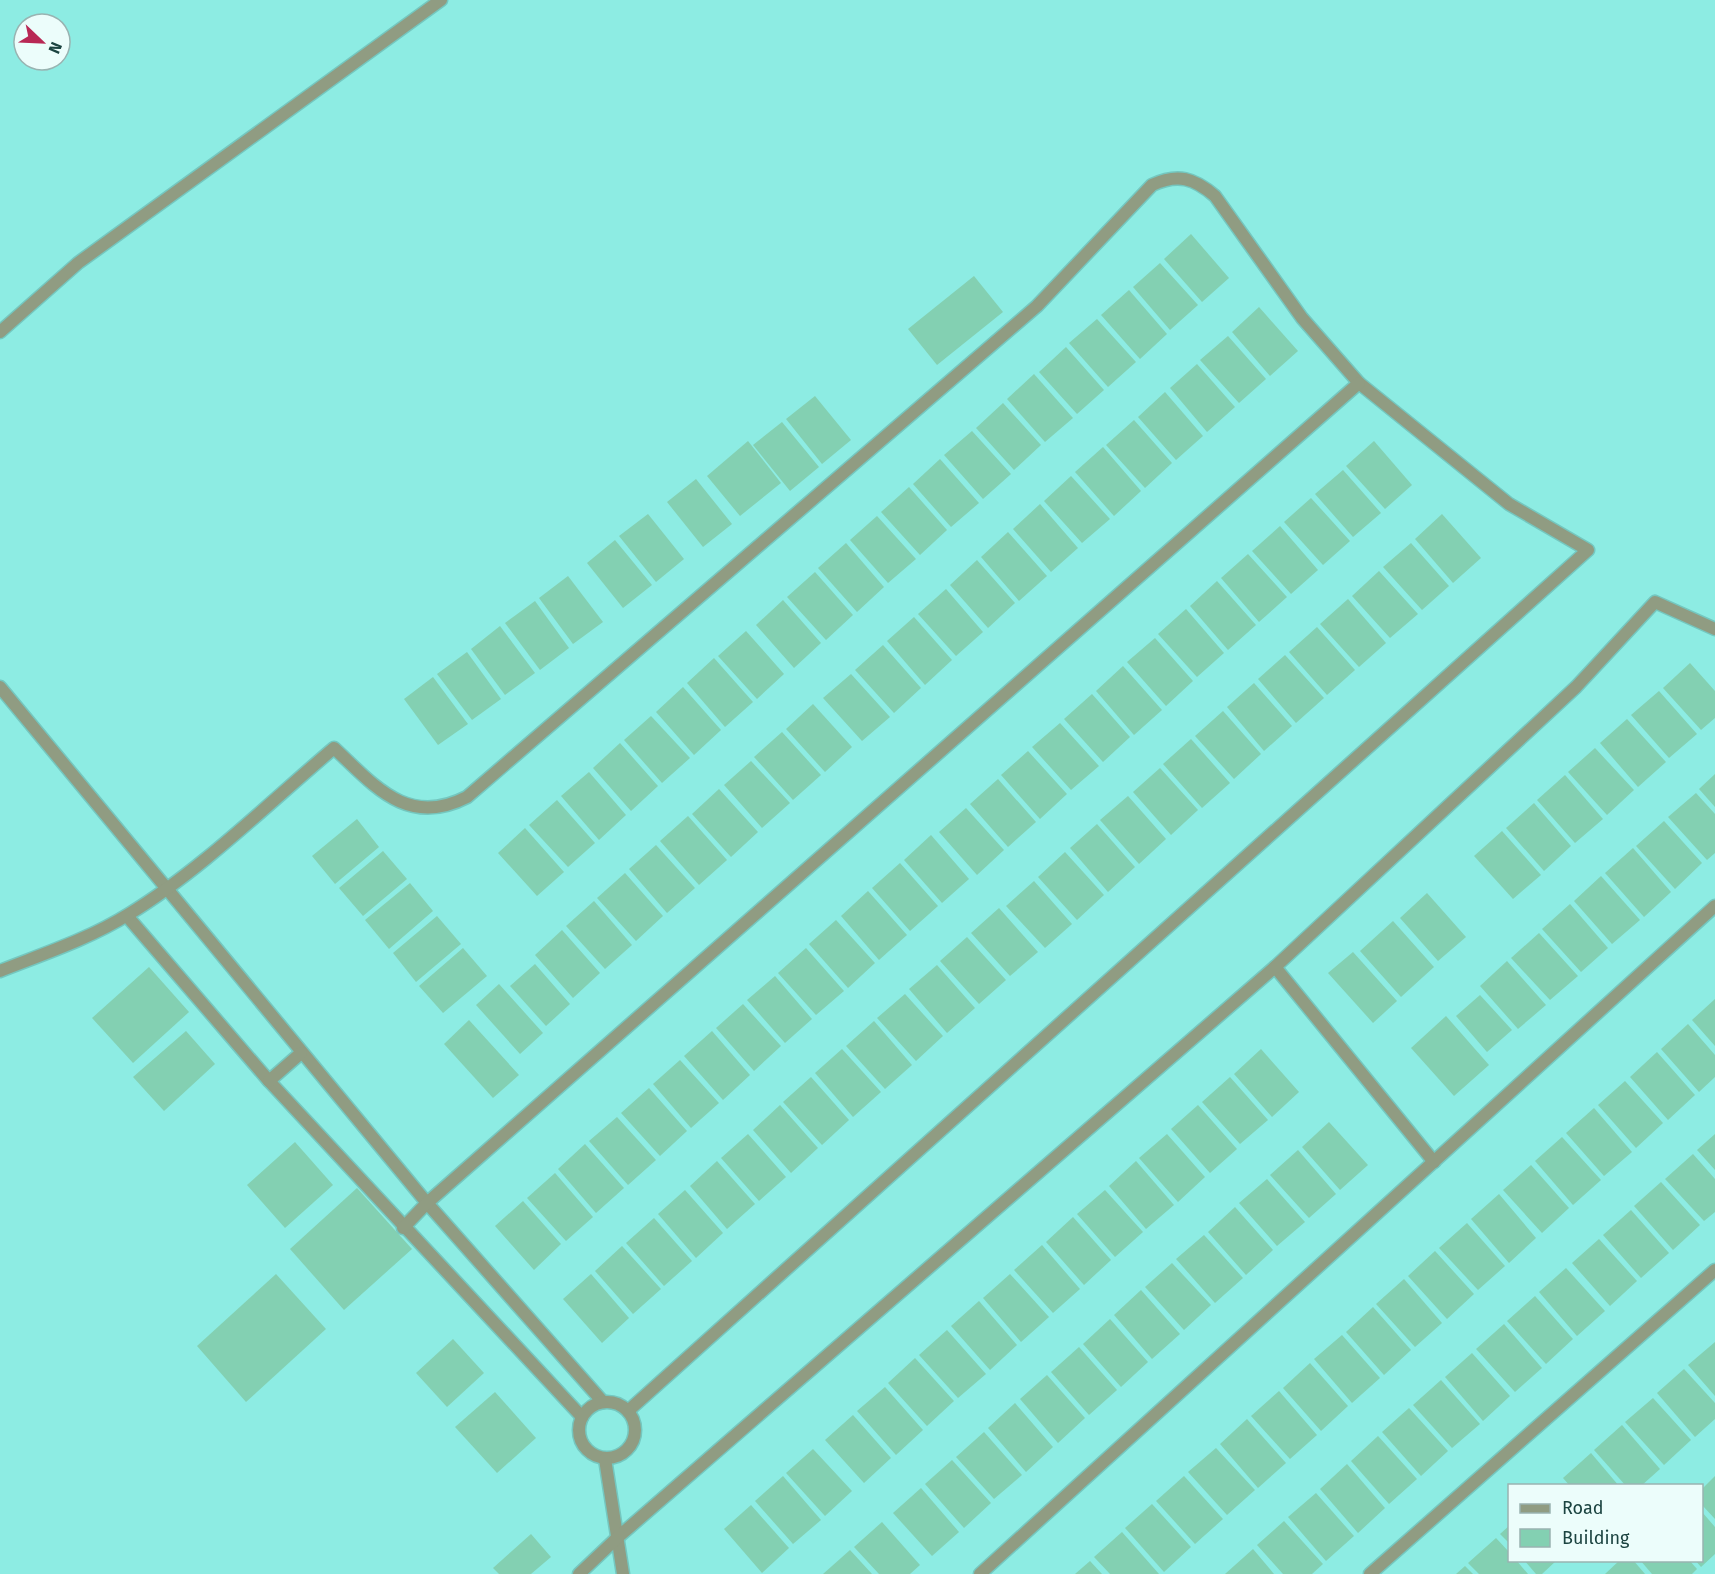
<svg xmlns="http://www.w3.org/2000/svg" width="1715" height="1574" font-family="'Fira Sans',sans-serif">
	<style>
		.building { fill: #83d0b2 }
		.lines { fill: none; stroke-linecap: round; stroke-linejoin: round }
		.minor-casing { stroke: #74c7bf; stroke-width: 15 }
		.minor { stroke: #909c82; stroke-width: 12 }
	</style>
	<rect width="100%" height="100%" fill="#8dece3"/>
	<g class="building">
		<polygon points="1191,234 1229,278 1202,302 1164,259"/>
		<polygon points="1160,263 1198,305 1170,330 1133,287"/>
		<polygon points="974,276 1003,312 937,365 908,329"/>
		<polygon points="1129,290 1167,334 1140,359 1101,315"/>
		<polygon points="1259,307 1298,351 1270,376 1232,332"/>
		<polygon points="1097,319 1136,362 1108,387 1069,343"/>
		<polygon points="1228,336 1266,379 1239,403 1200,360"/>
		<polygon points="1066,347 1104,390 1077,414 1039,372"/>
		<polygon points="1197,364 1235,407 1207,432 1170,388"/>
		<polygon points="1034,374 1073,418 1045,442 1007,399"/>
		<polygon points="1165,392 1203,436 1176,460 1138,417"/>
		<polygon points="815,396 851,440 822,464 786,419"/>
		<polygon points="1003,403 1041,445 1014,470 976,428"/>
		<polygon points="1134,420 1172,463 1145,488 1106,445"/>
		<polygon points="782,422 819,467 790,491 753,445"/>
		<polygon points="972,431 1011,474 983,499 944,455"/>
		<polygon points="748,441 781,483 740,516 707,476"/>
		<polygon points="1374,441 1412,485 1385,509 1346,466"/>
		<polygon points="1103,447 1141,491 1114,516 1075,472"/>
		<polygon points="940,459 979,503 951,527 913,484"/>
		<polygon points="1343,470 1381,513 1353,537 1315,494"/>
		<polygon points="1071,476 1110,519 1082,543 1044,501"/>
		<polygon points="696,479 732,524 703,547 667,502"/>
		<polygon points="909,487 947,530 920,555 881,512"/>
		<polygon points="1311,498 1350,541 1323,565 1284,522"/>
		<polygon points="1040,504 1078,548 1051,572 1013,529"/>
		<polygon points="648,514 684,559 656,582 619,536"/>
		<polygon points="1442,514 1481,558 1453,583 1415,539"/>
		<polygon points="877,516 916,559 888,583 850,540"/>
		<polygon points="1280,526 1318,570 1291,594 1252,551"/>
		<polygon points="1008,532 1047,576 1019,601 981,557"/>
		<polygon points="615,540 652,585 623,608 587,563"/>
		<polygon points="846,543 884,587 857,612 818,568"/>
		<polygon points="1411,543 1449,586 1422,610 1383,567"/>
		<polygon points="1248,554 1287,597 1259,622 1221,578"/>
		<polygon points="977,560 1015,603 988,628 950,585"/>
		<polygon points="1379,571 1418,614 1390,638 1352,596"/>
		<polygon points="815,572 853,615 826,640 787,597"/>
		<polygon points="568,576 603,622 573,644 539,598"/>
		<polygon points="1217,581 1256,625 1228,650 1190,606"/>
		<polygon points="946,589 983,632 956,656 918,614"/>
		<polygon points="1348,599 1386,643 1359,667 1320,624"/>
		<polygon points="783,600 821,643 794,668 756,625"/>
		<polygon points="535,601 569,648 540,670 505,623"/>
		<polygon points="1186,609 1224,653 1197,677 1158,634"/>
		<polygon points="914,617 952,660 925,685 887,641"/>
		<polygon points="500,626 535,673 505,695 471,649"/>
		<polygon points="1317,627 1355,670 1327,695 1289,652"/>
		<polygon points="746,631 784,674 757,699 718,656"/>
		<polygon points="1155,638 1193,681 1166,706 1127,662"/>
		<polygon points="883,645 921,688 894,713 855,670"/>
		<polygon points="467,652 501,699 472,720 437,674"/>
		<polygon points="1285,655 1324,698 1296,723 1258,679"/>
		<polygon points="714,658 753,702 725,727 687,683"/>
		<polygon points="1690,663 1715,691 1715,718 1701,730 1663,688"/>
		<polygon points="1123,666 1162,710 1134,735 1096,691"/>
		<polygon points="851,674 890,717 862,741 823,698"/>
		<polygon points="433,677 468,724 438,745 404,699"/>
		<polygon points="1254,683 1292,726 1264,751 1227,707"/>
		<polygon points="683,687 721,730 694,755 656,712"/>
		<polygon points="1659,691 1697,734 1669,758 1631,715"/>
		<polygon points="1092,694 1130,737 1103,762 1064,719"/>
		<polygon points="813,704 852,747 825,772 786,729"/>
		<polygon points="1223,711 1261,754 1234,779 1195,736"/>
		<polygon points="651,716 690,758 662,783 624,740"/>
		<polygon points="1627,719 1666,762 1638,787 1600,743"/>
		<polygon points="1060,723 1099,766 1071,790 1032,747"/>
		<polygon points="782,732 821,775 793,800 754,757"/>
		<polygon points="1191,739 1230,783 1202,808 1163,764"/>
		<polygon points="620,743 658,786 631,811 593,768"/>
		<polygon points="1595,748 1634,790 1607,815 1568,772"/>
		<polygon points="1028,751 1067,794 1040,819 1001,775"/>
		<polygon points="751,761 790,803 762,828 724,785"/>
		<polygon points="1160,768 1198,810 1171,835 1133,792"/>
		<polygon points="589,772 626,815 599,840 561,796"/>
		<polygon points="1715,774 1715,807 1699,789"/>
		<polygon points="1565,775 1603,819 1575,843 1537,800"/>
		<polygon points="998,779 1036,822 1008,847 970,804"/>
		<polygon points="719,789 758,832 731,857 692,814"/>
		<polygon points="1696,793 1715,814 1715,853 1707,860 1668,817"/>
		<polygon points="1128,796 1166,839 1139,864 1100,820"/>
		<polygon points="557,800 595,843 568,867 529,825"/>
		<polygon points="1534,803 1571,846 1544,871 1506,828"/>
		<polygon points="966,808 1004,850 977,875 939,832"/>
		<polygon points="688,816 727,860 699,885 660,841"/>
		<polygon points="357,819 379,847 335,884 312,856"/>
		<polygon points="1664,821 1702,863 1675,889 1636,846"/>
		<polygon points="1097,824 1135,867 1108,892 1070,848"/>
		<polygon points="525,828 564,872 537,896 498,853"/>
		<polygon points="1502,831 1541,875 1513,899 1474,856"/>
		<polygon points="931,835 969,879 942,903 904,860"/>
		<polygon points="656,845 695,888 667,913 629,869"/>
		<polygon points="1633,848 1671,892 1644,917 1605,873"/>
		<polygon points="383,851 407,879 363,916 339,888"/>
		<polygon points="1065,852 1104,895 1077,920 1038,877"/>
		<polygon points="900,863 938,906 910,931 872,888"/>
		<polygon points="625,873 663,916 636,941 597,898"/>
		<polygon points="1601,876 1640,920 1612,944 1574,901"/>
		<polygon points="1034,881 1072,924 1045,948 1006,906"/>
		<polygon points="410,883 433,911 389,949 365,920"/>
		<polygon points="868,891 907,935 879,960 841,916"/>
		<polygon points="1427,893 1466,937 1438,961 1400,918"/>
		<polygon points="594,901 632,945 605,969 566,926"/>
		<polygon points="1570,904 1608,948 1581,972 1542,929"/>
		<polygon points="999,908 1038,952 1010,976 971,933"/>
		<polygon points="437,916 461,944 416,982 393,953"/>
		<polygon points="836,920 875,963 848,988 809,944"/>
		<polygon points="1393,921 1434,967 1401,997 1360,951"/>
		<polygon points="562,930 600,973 573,998 535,955"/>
		<polygon points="1539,933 1578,976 1550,1000 1511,958"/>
		<polygon points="967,937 1006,980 979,1004 940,961"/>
		<polygon points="463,948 487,976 443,1013 419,986"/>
		<polygon points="806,948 844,991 816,1015 778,973"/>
		<polygon points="1353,952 1397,1001 1373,1023 1328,973"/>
		<polygon points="1507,961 1546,1005 1518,1029 1480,986"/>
		<polygon points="535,964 570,1004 546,1026 510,986"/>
		<polygon points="937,965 975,1008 947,1033 909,989"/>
		<polygon points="149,967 189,1012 133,1063 92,1018"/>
		<polygon points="775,976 812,1019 785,1043 747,1000"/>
		<polygon points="499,984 543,1033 520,1054 476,1005"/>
		<polygon points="905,994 943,1036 916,1061 877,1018"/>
		<polygon points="1480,995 1512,1030 1487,1052 1456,1016"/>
		<polygon points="1715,999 1715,1046 1692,1020"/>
		<polygon points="743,1004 781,1046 754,1071 716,1028"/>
		<polygon points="1446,1016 1489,1065 1454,1096 1411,1048"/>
		<polygon points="469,1020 519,1075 493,1098 444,1044"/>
		<polygon points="874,1021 912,1065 885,1089 846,1046"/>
		<polygon points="1688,1024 1715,1055 1715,1077 1699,1092 1661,1049"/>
		<polygon points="186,1031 215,1064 164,1111 133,1077"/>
		<polygon points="712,1031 750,1075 723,1100 684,1056"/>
		<polygon points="842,1049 881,1092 853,1117 815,1073"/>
		<polygon points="1261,1049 1299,1092 1272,1117 1234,1074"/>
		<polygon points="1657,1052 1695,1095 1668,1120 1630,1077"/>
		<polygon points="680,1060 719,1103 691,1128 653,1084"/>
		<polygon points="811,1077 849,1120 822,1145 783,1102"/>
		<polygon points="1230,1077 1268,1120 1240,1144 1202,1102"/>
		<polygon points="1625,1081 1663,1123 1636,1148 1598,1105"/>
		<polygon points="649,1088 687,1131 660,1156 621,1113"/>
		<polygon points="780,1105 818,1148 791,1173 753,1130"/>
		<polygon points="1198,1105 1237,1149 1210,1173 1171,1129"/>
		<polygon points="1594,1108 1632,1152 1604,1176 1566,1133"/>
		<polygon points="617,1117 656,1160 628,1185 589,1141"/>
		<polygon points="1329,1122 1368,1165 1340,1190 1302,1147"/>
		<polygon points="748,1134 786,1177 759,1201 721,1158"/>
		<polygon points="1167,1134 1205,1177 1178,1202 1139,1158"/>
		<polygon points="1715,1134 1715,1170 1697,1150"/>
		<polygon points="1562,1137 1601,1180 1573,1205 1535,1161"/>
		<polygon points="295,1142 333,1185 285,1228 247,1185"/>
		<polygon points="585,1144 624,1188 596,1213 558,1169"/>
		<polygon points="1298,1150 1336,1194 1309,1218 1270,1175"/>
		<polygon points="1693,1154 1715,1179 1715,1212 1704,1221 1665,1179"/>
		<polygon points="717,1161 755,1204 727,1229 690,1186"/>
		<polygon points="1136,1161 1174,1205 1146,1229 1109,1186"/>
		<polygon points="1531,1165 1569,1208 1542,1233 1503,1190"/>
		<polygon points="555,1173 593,1217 566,1241 527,1198"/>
		<polygon points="1267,1179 1305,1222 1277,1246 1239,1203"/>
		<polygon points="1661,1182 1700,1225 1673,1250 1634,1206"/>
		<polygon points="357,1188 412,1249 344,1310 290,1249"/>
		<polygon points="685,1190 723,1233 696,1258 658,1214"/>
		<polygon points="1105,1190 1143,1232 1115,1257 1077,1214"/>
		<polygon points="1499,1194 1536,1238 1509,1263 1471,1219"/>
		<polygon points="523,1201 561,1244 534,1270 495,1226"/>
		<polygon points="1235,1207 1273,1250 1246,1275 1208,1232"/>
		<polygon points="1631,1210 1669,1253 1641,1278 1603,1235"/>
		<polygon points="1073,1217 1111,1260 1084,1285 1046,1242"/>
		<polygon points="654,1218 692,1261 664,1286 626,1243"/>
		<polygon points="1467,1223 1505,1266 1478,1290 1439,1248"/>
		<polygon points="1204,1235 1243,1278 1215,1303 1176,1259"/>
		<polygon points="1599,1239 1637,1281 1610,1306 1572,1263"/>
		<polygon points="1042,1245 1080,1289 1053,1313 1014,1270"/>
		<polygon points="622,1246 661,1289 633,1314 595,1271"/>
		<polygon points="1435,1251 1474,1294 1447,1319 1408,1276"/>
		<polygon points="1172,1263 1211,1305 1184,1330 1145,1287"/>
		<polygon points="1566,1268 1605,1311 1577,1336 1539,1292"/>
		<polygon points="276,1274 326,1329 246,1402 197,1346"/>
		<polygon points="591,1274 629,1318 602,1343 563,1299"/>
		<polygon points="1010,1274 1049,1317 1021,1342 983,1298"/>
		<polygon points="1404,1279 1442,1323 1415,1347 1376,1304"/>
		<polygon points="1141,1290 1180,1334 1152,1359 1114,1315"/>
		<polygon points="1535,1296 1573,1339 1546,1364 1507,1321"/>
		<polygon points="979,1301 1017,1345 990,1370 951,1326"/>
		<polygon points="1373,1307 1411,1350 1384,1375 1346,1332"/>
		<polygon points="1110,1319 1148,1362 1121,1387 1083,1344"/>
		<polygon points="1504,1324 1542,1368 1515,1392 1476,1349"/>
		<polygon points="947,1330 986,1374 958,1398 919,1355"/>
		<polygon points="1342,1335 1380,1378 1352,1403 1314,1359"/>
		<polygon points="453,1339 484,1373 447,1407 416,1373"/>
		<polygon points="1715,1342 1715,1396 1688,1365"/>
		<polygon points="1079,1347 1117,1390 1089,1415 1051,1372"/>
		<polygon points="1472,1353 1510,1396 1483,1421 1445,1377"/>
		<polygon points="915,1358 954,1401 927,1426 888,1383"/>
		<polygon points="1310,1363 1348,1406 1321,1431 1283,1388"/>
		<polygon points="1684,1369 1715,1403 1715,1419 1695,1437 1657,1393"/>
		<polygon points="1047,1375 1085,1418 1058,1443 1020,1399"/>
		<polygon points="1441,1380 1480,1424 1452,1448 1413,1405"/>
		<polygon points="885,1387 923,1430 896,1455 857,1411"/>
		<polygon points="1279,1391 1317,1435 1290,1459 1251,1416"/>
		<polygon points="495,1392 536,1438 497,1473 455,1427"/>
		<polygon points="1653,1398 1691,1440 1664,1465 1625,1422"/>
		<polygon points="1015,1403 1053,1447 1026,1472 988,1428"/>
		<polygon points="1409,1408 1448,1451 1421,1476 1382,1432"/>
		<polygon points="853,1415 891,1458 864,1483 825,1440"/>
		<polygon points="1247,1419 1286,1463 1258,1488 1220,1444"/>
		<polygon points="1622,1425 1660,1469 1641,1486 1626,1486 1594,1450"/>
		<polygon points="984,1432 1022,1475 994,1499 956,1457"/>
		<polygon points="1378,1436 1417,1479 1389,1504 1351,1461"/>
		<polygon points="1216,1448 1255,1490 1227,1515 1188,1472"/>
		<polygon points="813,1449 852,1491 825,1516 786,1473"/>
		<polygon points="1591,1453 1619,1486 1570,1486 1563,1478"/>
		<polygon points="952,1460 991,1503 964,1528 925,1484"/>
		<polygon points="1347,1464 1385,1508 1358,1533 1320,1489"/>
		<polygon points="783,1476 821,1520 793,1544 755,1501"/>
		<polygon points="1184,1476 1223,1519 1195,1544 1156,1501"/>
		<polygon points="1715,1476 1715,1519 1702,1505 1702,1489"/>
		<polygon points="921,1488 959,1532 932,1556 893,1513"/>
		<polygon points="1316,1493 1354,1536 1326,1561 1288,1517"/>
		<polygon points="1152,1504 1191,1547 1164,1572 1125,1528"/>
		<polygon points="751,1505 789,1548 762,1573 724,1529"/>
		<polygon points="1702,1512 1715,1527 1715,1554 1701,1567 1695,1560 1702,1560"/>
		<polygon points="1284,1521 1323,1564 1312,1574 1283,1574 1257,1545"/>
		<polygon points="882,1522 920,1565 910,1574 879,1574 854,1547"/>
		<polygon points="1510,1525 1510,1544 1500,1534"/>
		<polygon points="1122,1532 1159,1574 1110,1574 1094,1557"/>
		<polygon points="531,1534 551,1557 531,1574 499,1574 493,1568"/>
		<polygon points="1496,1538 1510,1553 1510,1560 1516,1560 1528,1574 1479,1574 1468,1563"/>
		<polygon points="1253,1549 1274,1574 1225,1574"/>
		<polygon points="850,1550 872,1574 823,1574"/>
		<polygon points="1524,1560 1557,1560 1542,1574 1536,1574"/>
		<polygon points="1620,1560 1633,1560 1645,1574 1605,1574"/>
		<polygon points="1640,1560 1689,1560 1697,1569 1692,1574 1652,1574"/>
		<polygon points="1090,1561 1102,1574 1075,1574"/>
		<polygon points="1465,1566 1473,1574 1456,1574"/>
	</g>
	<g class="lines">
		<g class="minor-casing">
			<g id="minor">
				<polyline points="0,332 78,263 441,0"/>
				<polyline points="0,687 427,1203 603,1402"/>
				<polyline points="127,916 269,1081 582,1417"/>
				<polyline points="1275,967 1434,1162"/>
				<path d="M0 971C43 954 89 939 129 914 200 871 270 802 334 748 374 785 407 828 467 797L1037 306 1152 185C1178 173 1194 178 1215 196L1302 318 1359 383 1509 504 1588 550 628 1411"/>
				<polyline points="269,1081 301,1053"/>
				<polyline points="403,1228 427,1203 1359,383"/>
				<circle cx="607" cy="1430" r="28"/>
				<polyline points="605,1459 623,1574"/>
				<polyline points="579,1574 617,1538 1275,967 1576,687 1655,602 1715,629"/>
				<polyline points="980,1574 1715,906"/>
				<polyline points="1370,1574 1715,1270"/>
			</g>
		</g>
		<use href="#minor" class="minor"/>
	</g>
	<rect x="1508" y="1484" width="195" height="78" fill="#ecfdfb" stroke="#99b3b1" stroke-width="1.5"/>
	<rect x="1520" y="1504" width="30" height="9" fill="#909c82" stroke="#99b3b1" stroke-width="1.5"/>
	<text x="1562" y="1514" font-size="18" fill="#1c4441">Road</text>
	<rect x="1520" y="1529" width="30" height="18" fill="#83d0b2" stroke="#99b3b1" stroke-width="1.5"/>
	<text x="1562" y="1544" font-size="18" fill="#1c4441">Building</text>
	<g transform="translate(42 42) rotate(113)"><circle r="28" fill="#ecfdfb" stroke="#99b3b1" stroke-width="1.5"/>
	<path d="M0-4.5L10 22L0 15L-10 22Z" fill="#b82855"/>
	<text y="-9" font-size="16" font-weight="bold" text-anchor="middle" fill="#1c4441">N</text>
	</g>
</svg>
